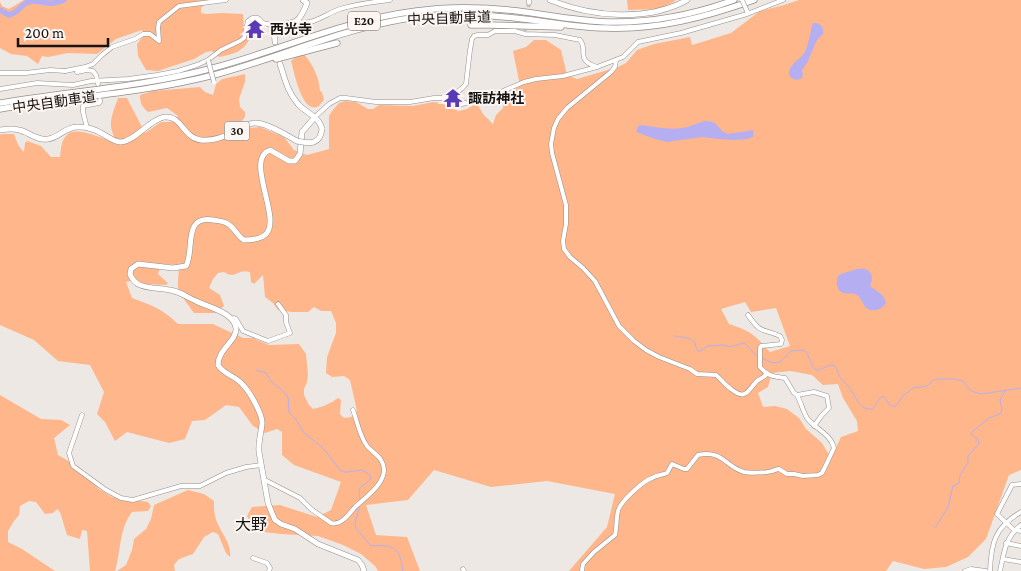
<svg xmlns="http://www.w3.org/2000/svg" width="1021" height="571" font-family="'Crimson Pro','Noto Sans JP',serif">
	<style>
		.green { fill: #ffb68a; fill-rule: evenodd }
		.water { fill: #b5aff2 }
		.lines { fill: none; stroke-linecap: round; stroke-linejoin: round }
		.stream { stroke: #b5aff2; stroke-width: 1 }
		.river { stroke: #b5aff2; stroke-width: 5.5 }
		.minor-tunnel { stroke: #cec8c5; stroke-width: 4; stroke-dasharray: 4 2; stroke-linecap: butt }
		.minor-casing { stroke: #958f8c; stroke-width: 5 }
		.major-casing { stroke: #958f8c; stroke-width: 6 }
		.highway-casing { stroke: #958f8c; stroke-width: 7 }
		.minor { stroke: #fff; stroke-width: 4 }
		.major { stroke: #fff; stroke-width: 5 }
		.highway { stroke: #fff; stroke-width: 5.5 }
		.minor-bridge-casing { stroke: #958f8c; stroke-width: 5; stroke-linecap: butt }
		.major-bridge-casing { stroke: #958f8c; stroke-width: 6; stroke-linecap: butt }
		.minor-bridge { stroke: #fff; stroke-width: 4 }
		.major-bridge { stroke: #fff; stroke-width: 5 }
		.labels { text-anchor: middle; stroke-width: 4; stroke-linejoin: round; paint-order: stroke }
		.shield { fill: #fcf5f2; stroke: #5b5856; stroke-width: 1 }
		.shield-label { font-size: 12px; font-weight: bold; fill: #161413 }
		.street-label { font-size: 14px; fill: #161413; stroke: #fcf5f2 }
		.poi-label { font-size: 14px; font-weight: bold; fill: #161413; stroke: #fcf5f2; text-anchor: start }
		.quarter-label { font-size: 16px; fill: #161413; stroke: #fcf5f2 }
	</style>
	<rect width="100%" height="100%" fill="#eee8e4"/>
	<g class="green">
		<path d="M24 0H208L201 8V13L207 14 222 13 243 14 244 27 250 38C243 52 234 54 219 57L212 51 206 52 194 59 158 71 146 70 138 56 137 44 144 35 142 30 116 39 97 54 68 53 48 57 42 56 38 64 27 56 11 54 0 48V2L2 6 9 9Z"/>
		<polygon points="627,0 676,0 665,7 656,9 628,10"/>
		<path d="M799 0H1021V470L1009 475 986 539 968 557 946 567 924 569 893 561 886 571H569L607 527 615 494 547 481 491 487 434 470 408 500 366 505 376 535 407 537 420 571H378L375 566 361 554 343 545 318 536 281 534 255 531 247 516 252 507 280 505 317 517 331 510 341 482 294 465 282 455V432L277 429 265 433 253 426 239 407 226 405 205 420 192 421 185 439 169 443 127 432 115 441 105 422 97 414 104 392 90 365 58 361 34 340 0 325V135L1 134H14C16 140 19 148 24 152L25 143 27 141 41 146 51 157H60C61 150 61 140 67 135 76 125 105 140 115 143 115 137 112 133 111 127 110 118 115 107 118 98H127L145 133 161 122H171L178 116 167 108 148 112C142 107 140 103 140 95L153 91 200 87 205 92 213 95 216 84 222 79 245 74V82L239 99 240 107 245 112V117L240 123 249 128 260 127 284 137 294 150 307 155 329 149V116L332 111 339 103 345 101 356 102 368 109H373L379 105 413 106 433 102 441 103 453 109 459 111 467 109 477 103 483 114 493 124 496 115 503 108 504 100 511 92 520 86 513 51 526 47 534 40H546L561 50 567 75 577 79 618 67 626 63 637 50 654 44 690 37 692 45 731 33 760 11 784 5ZM161 264 178 265C180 274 177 280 178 287 180 295 189 306 194 313H216L224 306 220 295 209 288 213 279 218 273 224 272C236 280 237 268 250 272L251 282 254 284 263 275 265 297 273 303 278 310 292 312H308L314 307 321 311H331L336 323V333L327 357 326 373 332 377 344 376 350 380 357 411 351 417 344 418 340 414 341 400 338 398C330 404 322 407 313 409L309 405 304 395V389L307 382 308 375 306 354 299 344 269 345 253 338H243L213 324H178C161 308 153 306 132 298L126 282 136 280 145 284 166 285 168 283 158 274ZM745 302 751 312 776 308 790 346 770 352C755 335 751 331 729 324L721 309ZM790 371 812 375 823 385 838 384 843 398 857 421 858 431 841 437 831 458 822 443 806 429 799 418 787 409 775 406 763 407 758 393 768 387 772 373Z"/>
		<path d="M304 54C313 65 319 77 320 91L322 92 324 100C324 100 319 105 319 106 302 116 294 71 291 61L296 57Z"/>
		<path d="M0 395 41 419 61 420 70 425 54 438 58 455 79 467 99 489 112 497 148 502 151 506 148 511 132 512C119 529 121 551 115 571H90L87 531 82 530 80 539 67 535 60 512 57 509 53 513 45 514 36 502 29 501 20 506 19 515 14 521 8 531V542L22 549 55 571H0Z"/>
		<path d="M188 490 204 494 214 501C214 508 214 516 217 522 221 533 232 544 230 557L226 553 218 534 213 532 204 537 193 554 179 559 174 565 175 571H117L126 565 132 550 134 539 146 529 151 519 154 505Z"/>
	</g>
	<g class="water">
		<path d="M816 23C822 24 824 29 823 34L817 40 807 63 802 70 803 74 802 78C797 81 792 80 789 75 789 63 799 61 805 52 807 49 811 31 812 25L813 23Z"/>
		<path d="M706 121C719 121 718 131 728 134L754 130 753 137 747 139 734 140 718 139 702 137 667 142 655 139 636 132 638 126 642 125C655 127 669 130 682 128 691 127 698 122 706 121Z"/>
		<path d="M857 269C860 269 863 268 865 269 872 271 874 279 870 285L871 287C877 291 885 295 886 303 883 307 881 309 876 310 861 312 865 299 855 294 852 293 847 294 843 293 836 290 836 282 838 276L841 274Z"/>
	</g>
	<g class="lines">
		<g class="stream">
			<path d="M674 336C681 337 691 337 695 343 696 346 696 349 698 351H701L707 346 724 345 730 347 744 343C751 347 751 353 758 356"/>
			<path d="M762 358 770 362 775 363 780 362 791 351 804 350C811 356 809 364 816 370 823 370 830 363 835 366 838 369 838 374 840 377 842 381 846 383 848 386 856 395 858 411 873 409L879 399 883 396 890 405 895 407 903 396 913 388 927 386 933 380 938 379H954L963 381 971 391 982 394 1021 388"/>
			<path d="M256 370 266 373 271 381 286 394 288 397 289 412 297 421 304 433 323 448 340 470 344 472H348L362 470 370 475 371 478C363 489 357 482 360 500"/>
			<path d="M360 504 355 524 356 528 371 546C395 544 400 548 403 571"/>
			<polyline points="935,528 948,507 953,486 959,483 960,475 968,463 968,456 977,446 979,443 978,439 971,435 972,432 989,418 1000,414 1002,410 1000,400 1005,391"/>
		</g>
		<path class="river" d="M0 10 9 15C19 13 20 5 28 2 35 0 41 2 48 3 54 4 59 2 64 0"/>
		<polyline class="minor-tunnel" points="525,31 529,3"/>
		<g class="minor-casing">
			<g id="minor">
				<polyline points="529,3 529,0"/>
				<path d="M296 21C312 27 325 14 340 9 355 4 373 2 390 0"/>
				<path d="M616 60 615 67 611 72 567 108 558 119 554 128 551 144 552 153 566 205V224L563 241 564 249 570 257 583 268 595 281 619 326 634 341 646 350 659 357 690 369 697 374 716 375C721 379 725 385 731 389 746 401 747 391 757 381 760 379 764 377 767 374"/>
				<polyline points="65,71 85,67 93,64 102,55 112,47 135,39 143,34 150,34 159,41 158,28 159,22 179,6 226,0"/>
				<polyline points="77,72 87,70 93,71 96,75 98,84"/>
				<polyline points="0,73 26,73 50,70 65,71"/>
				<polyline points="0,89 37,83 73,85 91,81 128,79 157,75 178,71 197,65 208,60 221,50 240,41 244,38 248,21 252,18 258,18 263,23 276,26"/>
				<path d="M442 98C451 96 460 92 466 84L470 50 472 39 474 36 478 35H488L495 31H515L525 34 555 35 580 40C589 51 574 59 597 67"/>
				<polyline points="315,117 329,104 340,98 346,98 376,102 410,102 434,98 441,98 454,103 462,104 496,94 524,82 536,79 563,76 597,67 623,57 638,42 681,33 747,14 783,0"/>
				<polyline points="87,128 83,112 83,106 99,103 100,102 100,100"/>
				<polyline points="232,319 234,318 236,319 243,331 268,341 290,333 286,322 286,315 278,304"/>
				<polyline points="797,395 814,392 827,396 829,408 822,415 814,426"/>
				<polyline points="82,415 69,453 73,466 106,490 121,498 133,500 181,486 200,486 226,473 246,467 261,465"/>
				<path d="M265 480 300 498 311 509 331 523C341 526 349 514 355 507 366 497 393 479 381 460 377 454 371 451 367 446 360 437 357 421 353 410"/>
				<polyline points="1021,484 1012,485 997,514 1014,530 1021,531"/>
				<polyline points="1006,543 1021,546"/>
				<polyline points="253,558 267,563 270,568 269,571"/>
				<polyline points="1003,559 1021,562"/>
				<polyline points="463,569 464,571"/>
				<path d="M582 571 583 564 594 552 615 535C617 527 616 519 618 511 620 502 643 481 652 478 657 475 662 475 667 473L672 464 684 469H687L698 455C724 450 725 467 744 472 749 473 767 473 772 471 774 471 776 469 779 469L787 474H794L803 476 818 475 822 473 825 467 834 448C831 434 815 429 807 418 803 411 801 403 797 395L794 393 785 378C773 376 769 377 760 367V348L761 346 781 344 782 340 780 336C761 328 761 334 748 315"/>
				<polyline points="965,571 971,569 986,571"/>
				<path d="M990 571C991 543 995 527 1021 512"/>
				<path d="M1000 571C1004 553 1005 537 1021 525"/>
			</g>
		</g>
		<g class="major-casing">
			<g id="major">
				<path d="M550 0C591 17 647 22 687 0"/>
				<path d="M275 42 274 30 276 26C296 22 299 24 307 3L303 0"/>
				<path d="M280 64C285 79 287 91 298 104 306 113 319 116 322 129"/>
				<path d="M315 117 302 132 300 154 295 161H289L270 150C244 159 282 218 266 234 261 239 251 240 244 240 237 236 235 228 228 224 224 221 218 221 213 220 182 215 195 250 186 266L173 268 138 264 131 269 130 274C132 279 135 283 140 285 150 289 163 288 174 291 182 293 188 298 196 301 207 307 234 312 236 328 237 341 218 349 218 365 224 375 236 376 243 385 250 392 263 415 262 424 261 434 258 442 259 452L268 503 272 513 275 520 281 524 295 529 318 544 358 560 362 565 364 571"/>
				<path d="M0 130C6 129 13 128 19 130 29 132 37 141 48 139 59 138 66 126 79 127 86 127 94 129 101 133 107 136 114 142 121 142 135 141 149 120 164 117 182 115 183 138 201 140 212 141 224 137 234 132 241 129 247 123 255 123 267 123 286 135 297 141"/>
			</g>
		</g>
		<g class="highway-casing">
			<g id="highway">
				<polyline points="471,25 488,25 561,27"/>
				<polyline points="276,59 337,43"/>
				<path d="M0 103C71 91 143 87 213 68 281 50 345 20 416 11 450 6 484 7 518 11 548 15 578 21 608 22 651 23 693 15 734 0"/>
				<path d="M0 109C71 97 144 93 214 75 282 57 347 26 418 17 450 14 483 14 515 18 545 21 576 28 607 28 658 30 706 17 754 0"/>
			</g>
		</g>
		<use href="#minor" class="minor"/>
		<use href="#major" class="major"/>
		<use href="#highway" class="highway"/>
		<g class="minor-bridge-casing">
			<g id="minor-bridge">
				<polyline points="742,0 747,11"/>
				<polyline points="208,60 214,82"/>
			</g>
		</g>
		<g class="major-bridge-casing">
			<path id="major-bridge" d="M297 141C310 144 320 145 322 129"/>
		</g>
		<use href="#minor-bridge" class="minor-bridge"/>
		<use href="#major-bridge" class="major-bridge"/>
	</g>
	<defs>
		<g id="temple-bare" transform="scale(1.5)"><path d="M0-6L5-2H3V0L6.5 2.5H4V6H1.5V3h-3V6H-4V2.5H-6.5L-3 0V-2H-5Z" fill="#593cb5" stroke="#fcf5f2" stroke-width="2.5" paint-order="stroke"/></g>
	</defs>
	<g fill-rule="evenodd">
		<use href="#temple-bare" x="255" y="29"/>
		<use href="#temple-bare" x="453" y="98"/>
	</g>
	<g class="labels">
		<g class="shield">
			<rect x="348" y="11.5" width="32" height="19" rx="4"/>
			<rect x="224.5" y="121.5" width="25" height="19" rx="4"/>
		</g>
		<g class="shield-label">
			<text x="364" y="25">E20</text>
			<text x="237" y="135">30</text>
		</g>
		<g class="street-label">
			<text transform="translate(449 18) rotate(-2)" y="5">中央自動車道</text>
			<text transform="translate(54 102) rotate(-8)" y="5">中央自動車道</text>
		</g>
		<g class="poi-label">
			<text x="270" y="34">西光寺</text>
			<text x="468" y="103">諏訪神社</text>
		</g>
		<g class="quarter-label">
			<text x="251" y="530">大野</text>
		</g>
	</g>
	<path d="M18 38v8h90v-8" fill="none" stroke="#161413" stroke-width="2.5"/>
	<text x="25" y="38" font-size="15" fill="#161413" stroke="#fcf5f2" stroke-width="4" paint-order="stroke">200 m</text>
</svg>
